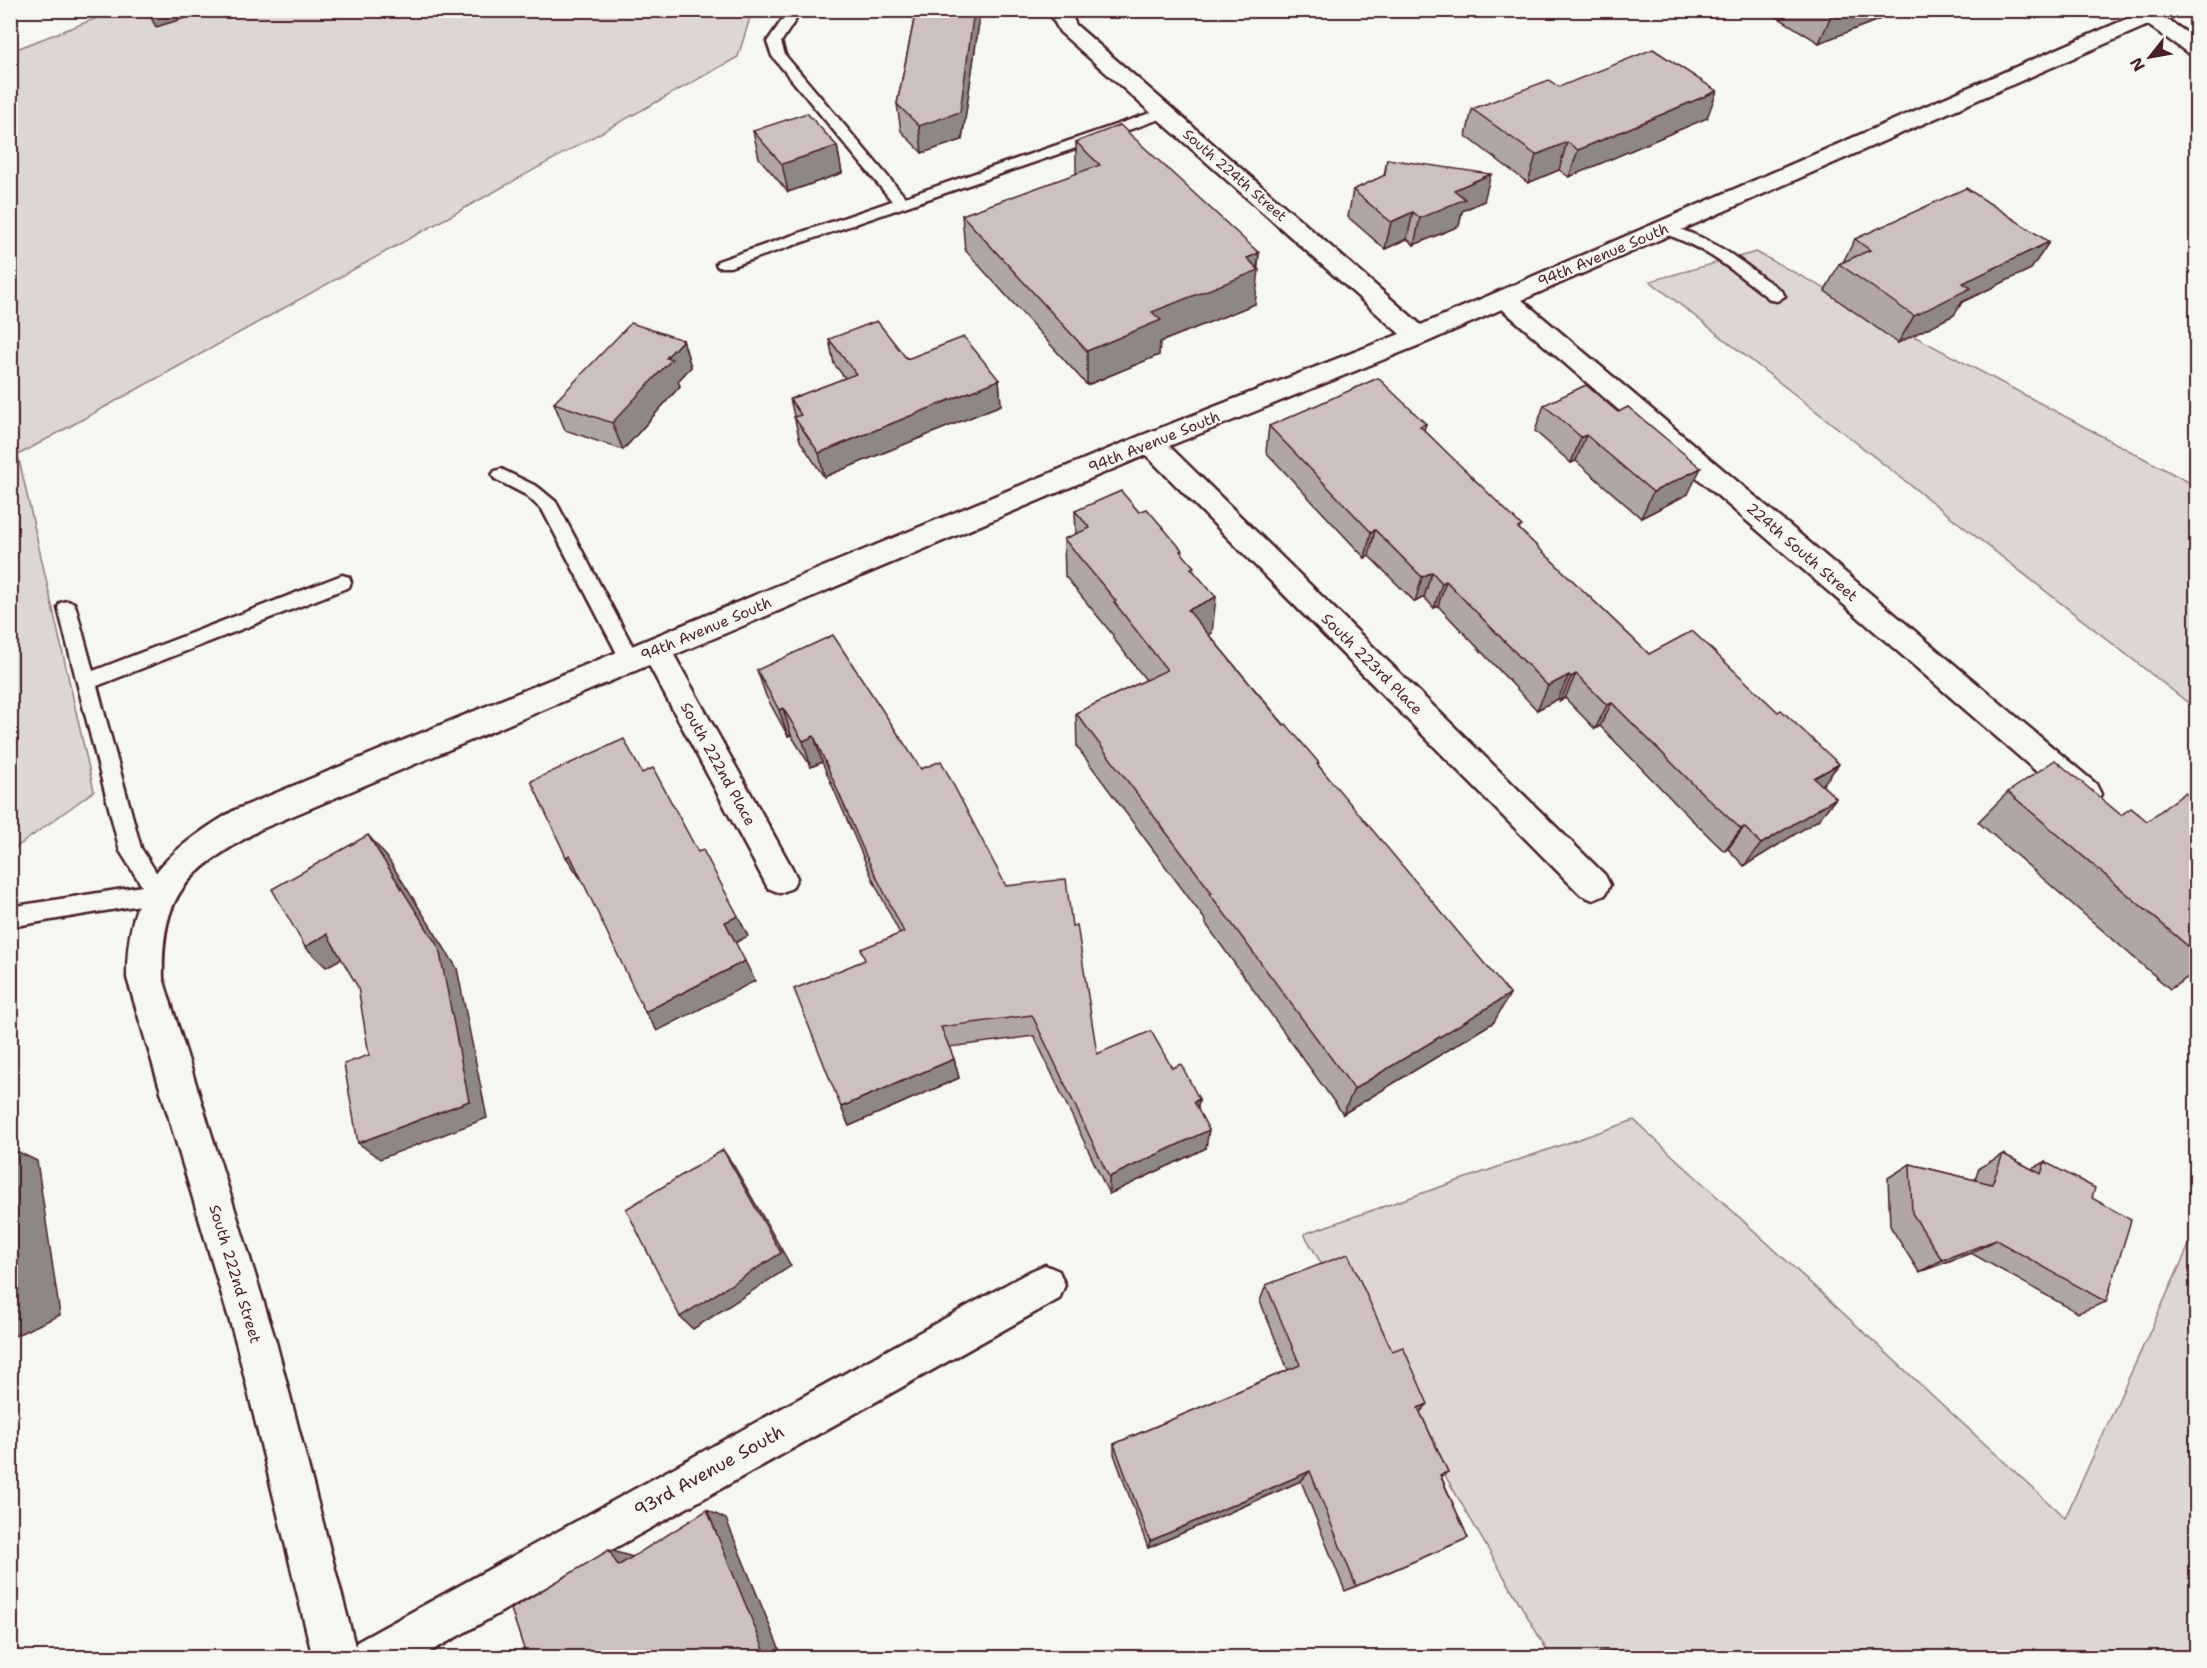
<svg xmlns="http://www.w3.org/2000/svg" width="2207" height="1668" font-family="'Shantell Sans',sans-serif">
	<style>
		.green { fill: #ddd6d5; stroke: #947a80; stroke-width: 1.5 }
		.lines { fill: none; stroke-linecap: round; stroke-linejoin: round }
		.service-casing { stroke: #4a1f2b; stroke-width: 5 }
		.minor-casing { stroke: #4a1f2b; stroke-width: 5 }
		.service { fill: #f6f6f2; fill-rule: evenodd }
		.minor { fill: #f6f6f2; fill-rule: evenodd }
		.wall { fill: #afa6a5; stroke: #4a1f2b; stroke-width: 1.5 }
		.shaded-wall { fill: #8f8786; stroke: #4a1f2b; stroke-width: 1.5 }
		.building { fill: #ccc1c0; stroke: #4a1f2b; stroke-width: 1.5 }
		.labels { text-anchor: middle; stroke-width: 4.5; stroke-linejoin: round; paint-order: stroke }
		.far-street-label { font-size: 14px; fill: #4a1f2b; stroke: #f6f6f2 }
		.street-label { font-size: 15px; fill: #4a1f2b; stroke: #f6f6f2 }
		.near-street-label { font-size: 18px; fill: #4a1f2b; stroke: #f6f6f2 }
	</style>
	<rect width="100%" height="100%" fill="#f6f6f2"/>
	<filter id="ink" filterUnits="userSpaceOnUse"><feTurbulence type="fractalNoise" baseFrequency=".0167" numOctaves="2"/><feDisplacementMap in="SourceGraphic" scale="12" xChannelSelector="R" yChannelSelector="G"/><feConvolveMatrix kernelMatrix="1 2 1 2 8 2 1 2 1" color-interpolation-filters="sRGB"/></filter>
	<g filter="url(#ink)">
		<g class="green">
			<polygon points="115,11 752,11 738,57 18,455 94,791 11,851 11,51"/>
			<polygon points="1756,252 2196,486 2196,709 1650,281"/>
			<polygon points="1634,1120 2065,1518 2196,1230 2196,1657 1551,1657 1304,1234"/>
		</g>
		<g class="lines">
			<g class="service-casing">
				<g id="service">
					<polygon points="789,10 802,10 781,42 785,55 905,197 1159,110 1169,110 1171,113 1169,116 730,267 718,267 716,264 718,261 892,201 772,56 767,42"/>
					<path d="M1663 224C1702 234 1732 253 1763 278 1771 283 1780 288 1785 296L1777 301 1771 300C1735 272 1702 244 1658 232L1655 229 1658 226Z"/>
					<polygon points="501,469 538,487 556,502 640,660 637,665 630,668 623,665 543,511 526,495 495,479 492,475 495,471"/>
					<polygon points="342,575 349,577 351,582 349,587 97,686 141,848 169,893 166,900 158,902 10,927 10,907 142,886 120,851 58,608 60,603 67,601 74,603 76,608 93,671"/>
				</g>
			</g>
			<g class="minor-casing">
				<path id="minor" d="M1048 10H1069L1076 25 1421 325 2147 10H2176L2165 18 2196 39V54L2188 53 2148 25 1522 300 2096 784 2101 794 2096 804 2085 807 2074 804 1502 309 1427 342 1169 446 1605 875 1610 885 1605 895 1593 900 1581 895 1146 455 674 655 792 868 797 878 792 888 780 893 768 888 649 665 259 830C188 872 161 891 163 978L276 1342 355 1646 357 1642 1031 1271 1045 1265 1059 1271 1065 1285 1059 1299 419 1658H313L236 1342 127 978C127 887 160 855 235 810L1140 436 1400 334 1060 32Z"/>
			</g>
			<use href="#service" class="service"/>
			<use href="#minor" class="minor"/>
		</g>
		<g class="wall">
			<polygon points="916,10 978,10 979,22 962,140 922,153 901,131 897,104"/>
			<polygon points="1766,10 1884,10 1881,19 1819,43"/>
			<polygon points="1559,87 1707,118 1569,177 1559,170 1528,183 1466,136 1472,109"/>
			<polygon points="753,131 837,146 842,173 788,192 759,158"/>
			<polygon points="1076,142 1259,253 1255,304 1160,342 1159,355 1087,385 965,250 962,215 1076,174"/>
			<polygon points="1387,159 1484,201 1462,211 1459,226 1414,245 1407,239 1385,249 1348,217 1353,190 1384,176"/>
			<polygon points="1855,239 2049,242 2031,269 1962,302 1954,315 1898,343 1825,291 1839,264 1843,262"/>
			<polygon points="829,339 999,380 1001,405 824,477 800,441 790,399 845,378 834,364"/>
			<polygon points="683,340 691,367 678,381 680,386 623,450 565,430 554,403"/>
			<polygon points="1544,405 1618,412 1688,494 1641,518 1576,461 1571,463 1535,431"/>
			<polygon points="1426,424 1424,430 1521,531 1649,654 1778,712 1839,764 1822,785 1836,798 1818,820 1744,866 1728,849 1724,851 1690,818 1600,726 1595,729 1565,698 1560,701 1558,699 1537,710 1438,606 1434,608 1424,597 1415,602 1369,556 1365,558 1266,452 1269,426"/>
			<polygon points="1075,511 1139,512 1182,550 1182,553 1194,571 1212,633 1209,635 1319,766 1494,1022 1343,1114 1206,924 1206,921 1077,747 1076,713 1146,680 1113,638 1113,635 1065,576 1064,539 1076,534"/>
			<polygon points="757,670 921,769 1006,886 1072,926 1097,1054 1172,1068 1199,1099 1198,1108 1206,1148 1109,1194 1034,1036 949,1047 954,1059 959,1078 849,1126 841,1107 865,961 900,934 874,882 822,762 811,767 791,735 788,736 766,696"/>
			<polygon points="2008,792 2147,821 2196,802 2196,972 2170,989 1978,822"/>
			<polygon points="2003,1154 2032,1169 2045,1162 2092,1198 2106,1302 2078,1313 1971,1253 1919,1272 1890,1226 1888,1178 1910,1164 1975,1180 1979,1168"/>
			<polygon points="1266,1285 1420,1412 1448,1472 1441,1476 1468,1538 1345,1591 1301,1481 1148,1548 1114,1454 1114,1444 1288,1370 1260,1301"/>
			<polygon points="1626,1650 1631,1658 1579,1658 1596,1655 1600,1652"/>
		</g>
		<g class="shaded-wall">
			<polygon points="78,10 89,10 79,13"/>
			<polygon points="147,10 211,10 156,27"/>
			<polygon points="974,10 978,10 979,22 962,140 922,153 919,126"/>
			<polygon points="1845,10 1884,10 1881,19 1819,43 1831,16"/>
			<polygon points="1717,91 1707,118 1569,177 1578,150"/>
			<polygon points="1567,142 1559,170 1528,183 1536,155"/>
			<polygon points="837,146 842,173 788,192 782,164"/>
			<polygon points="1491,174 1484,201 1462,211 1459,226 1414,245 1420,218 1454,190"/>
			<polygon points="1413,212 1407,239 1385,249 1391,222"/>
			<polygon points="2049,242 2031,269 1962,302 1954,315 1898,343 1914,316 1963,283"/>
			<polygon points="1259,253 1257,270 1259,270 1255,304 1160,342 1159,355 1087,385 1087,351 1152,312 1247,258"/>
			<polygon points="683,340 691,367 678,381 680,386 623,450 612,423 666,358"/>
			<polygon points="999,380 1001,405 824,477 819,453"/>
			<polygon points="1586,435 1576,461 1571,463 1581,437"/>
			<polygon points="1701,468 1688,494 1641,518 1653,492"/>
			<polygon points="1375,530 1369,556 1365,558 1371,532"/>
			<polygon points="1432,572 1424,597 1415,602 1422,577"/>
			<polygon points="1446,581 1438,606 1434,608 1442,583"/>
			<polygon points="1216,597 1212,633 1185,646 1188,610"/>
			<polygon points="1576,674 1565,698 1560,701 1571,677"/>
			<polygon points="1569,675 1558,699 1537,710 1548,686"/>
			<polygon points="1612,703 1600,726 1595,729 1607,705"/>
			<polygon points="783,708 791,735 788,736 779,710"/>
			<polygon points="814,736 822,762 811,767 803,741"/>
			<polygon points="1839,764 1821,787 1814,778"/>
			<polygon points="1836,798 1818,820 1744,866 1761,844"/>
			<polygon points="1744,827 1728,849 1724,851 1741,829"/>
			<polygon points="368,835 387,857 457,968 487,1118 380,1159 358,1143 469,1101"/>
			<polygon points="570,855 583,876 580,878 566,857"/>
			<polygon points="738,916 748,936 735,943 725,922"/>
			<polygon points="327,934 348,955 326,967 305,947"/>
			<polygon points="745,961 755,981 657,1031 645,1012"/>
			<polygon points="1510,994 1494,1022 1343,1114 1354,1089"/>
			<polygon points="954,1059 959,1078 849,1126 841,1107"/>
			<polygon points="1199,1099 1196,1118 1194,1102"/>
			<polygon points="1209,1130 1206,1148 1109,1194 1109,1177"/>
			<polygon points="10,1148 37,1161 60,1315 10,1338"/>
			<polygon points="723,1150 734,1166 791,1266 693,1329 680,1317"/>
			<polygon points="1996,1240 1971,1253 1919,1272 1942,1260"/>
			<polygon points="1428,1404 1415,1417 1418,1408"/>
			<polygon points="1310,1471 1301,1481 1148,1548 1150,1541"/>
			<polygon points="707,1510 726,1519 783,1658 766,1658"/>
			<polygon points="609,1550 633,1557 618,1566"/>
		</g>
		<g class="building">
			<polygon points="916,10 974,10 960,112 919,126 897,104"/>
			<polygon points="1822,10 1845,10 1831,16"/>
			<polygon points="1653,49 1717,91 1578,150 1567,142 1536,155 1472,109 1549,80 1559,87"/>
			<polygon points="807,113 837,146 782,164 753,131"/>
			<polygon points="1120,125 1259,253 1247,258 1259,270 1152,312 1161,320 1087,351 962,215 1100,165 1076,142"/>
			<polygon points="1387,159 1491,174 1454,190 1465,199 1420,218 1413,212 1391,222 1353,190 1385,175"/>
			<polygon points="1966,188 2049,242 1963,283 1971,288 1914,316 1839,264 1870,250 1855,239"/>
			<polygon points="877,321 907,359 964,337 999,380 819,453 794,417 801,415 790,399 856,374 829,339"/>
			<polygon points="631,323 683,340 666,358 672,359 612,423 554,403"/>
			<polygon points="1378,378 1426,424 1420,426 1522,526 1518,528 1649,654 1692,631 1778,712 1781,710 1839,764 1814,778 1836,798 1761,844 1744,827 1741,829 1705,796 1612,703 1607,705 1576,674 1571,677 1569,675 1548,686 1446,581 1442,583 1432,572 1422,577 1375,530 1371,532 1269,426"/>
			<polygon points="1586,385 1618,412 1628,407 1701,468 1653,492 1586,435 1581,437 1544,405"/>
			<polygon points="1121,491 1139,512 1147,509 1182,550 1180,551 1194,567 1191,568 1216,597 1188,610 1284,725 1286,724 1319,763 1317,764 1510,994 1354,1089 1210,894 1212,893 1076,713 1167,670 1114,602 1116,601 1064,539 1090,528 1075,511"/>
			<polygon points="833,635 921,769 941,761 1006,886 1066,879 1072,926 1077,925 1097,1054 1151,1031 1172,1068 1181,1064 1199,1099 1194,1102 1209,1130 1109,1177 1032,1015 941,1027 954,1059 841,1107 794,989 865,960 861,949 904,932 867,858 814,736 803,741 783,708 779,710 757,670"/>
			<polygon points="624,739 642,773 653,768 698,852 703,850 738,916 725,922 745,961 645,1012 570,855 566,857 531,781"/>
			<polygon points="2055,760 2121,815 2131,808 2147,821 2185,793 2196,802 2196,953 2008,792"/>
			<polygon points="368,835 439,948 469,1101 358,1143 344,1064 369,1055 358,987 327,934 305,947 272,889"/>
			<polygon points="723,1150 781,1253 680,1317 626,1209"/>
			<polygon points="2003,1154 2041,1174 2045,1162 2095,1188 2092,1198 2131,1220 2106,1302 1996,1240 1942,1260 1912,1213 1910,1164 1992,1184"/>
			<polygon points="1348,1254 1392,1351 1403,1347 1428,1404 1418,1408 1448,1472 1440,1475 1468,1538 1356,1586 1310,1471 1150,1541 1114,1444 1300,1365 1266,1285"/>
			<polygon points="707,1510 767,1657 515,1658 525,1652 511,1609 609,1550 618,1566"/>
			<polygon points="1626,1650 1631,1658 1617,1658"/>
		</g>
	</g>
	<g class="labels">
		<g class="far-street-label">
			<text transform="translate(1235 175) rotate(41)" y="5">South 224th Street</text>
		</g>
		<g class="street-label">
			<text transform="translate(1603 255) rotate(-23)" y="5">94th Avenue South</text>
			<text transform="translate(1154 442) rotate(-22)" y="5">94th Avenue South</text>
			<text transform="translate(1802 552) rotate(41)" y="5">224th South Street</text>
			<text transform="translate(706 629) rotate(-23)" y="5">94th Avenue South</text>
			<text transform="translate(1372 664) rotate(45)" y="5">South 223rd Place</text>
			<text transform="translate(718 764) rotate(61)" y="5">South 222nd Place</text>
			<text transform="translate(235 1274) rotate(73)" y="5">South 222nd Street</text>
		</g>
		<g class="near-street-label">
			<text transform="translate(709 1471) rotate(-29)" y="6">93rd Avenue South</text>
		</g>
	</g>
	<rect width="2207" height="1668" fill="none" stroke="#f6f6f2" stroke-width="36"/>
	<rect x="18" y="18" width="2171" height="1632" fill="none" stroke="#4a1f2b" stroke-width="2" filter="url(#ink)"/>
	<g transform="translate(2150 57) rotate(239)" stroke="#f6f6f2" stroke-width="4.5" paint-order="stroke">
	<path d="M0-4.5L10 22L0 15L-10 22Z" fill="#4a1f2b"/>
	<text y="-9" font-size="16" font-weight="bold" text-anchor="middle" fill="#4a1f2b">N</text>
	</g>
</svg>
